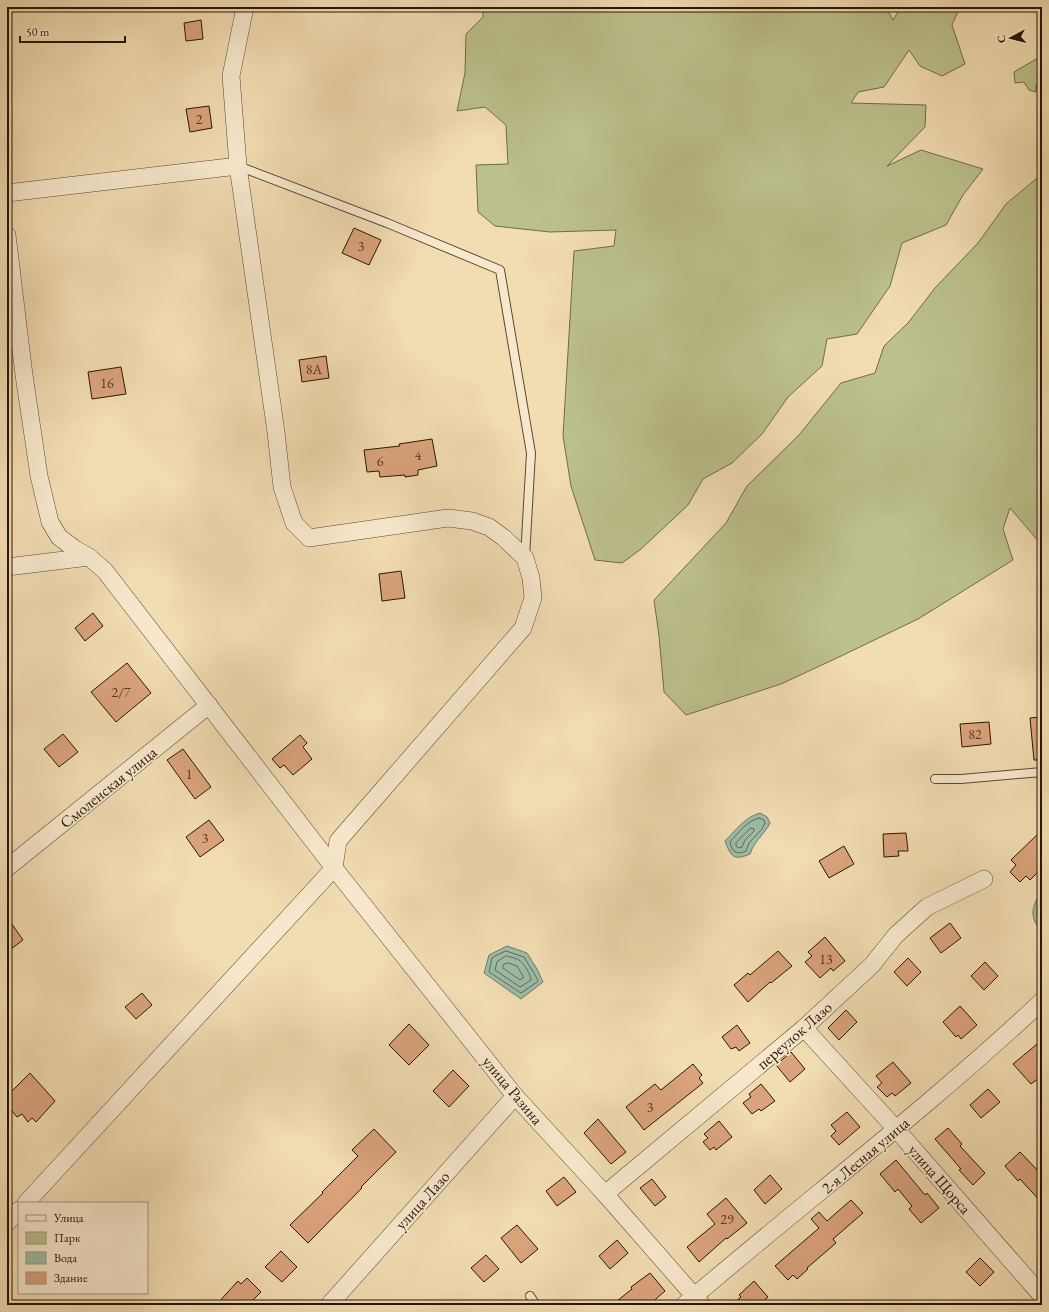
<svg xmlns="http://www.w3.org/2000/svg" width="1049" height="1312" font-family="'EB Garamond',serif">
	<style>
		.green { fill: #bbc08c; stroke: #716b48 }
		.water { fill: #9cbca7; stroke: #6d7a66 }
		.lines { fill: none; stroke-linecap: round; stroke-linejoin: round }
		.shore { stroke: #626956; stroke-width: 1 }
		.building { fill: #daa37c; stroke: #271604 }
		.lane-casing { stroke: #5a4830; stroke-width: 10 }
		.street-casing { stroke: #5a4830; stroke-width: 18 }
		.lane { stroke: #f7e8cd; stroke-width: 8 }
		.street { stroke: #f7e8cd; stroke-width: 17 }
		.labels { text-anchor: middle; stroke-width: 3.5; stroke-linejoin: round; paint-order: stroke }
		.number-label { font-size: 14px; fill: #543922 }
		.street-label { font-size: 16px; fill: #271604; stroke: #f7e8cd }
	</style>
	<rect width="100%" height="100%" fill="#f2dcb2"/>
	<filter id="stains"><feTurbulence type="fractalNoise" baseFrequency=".005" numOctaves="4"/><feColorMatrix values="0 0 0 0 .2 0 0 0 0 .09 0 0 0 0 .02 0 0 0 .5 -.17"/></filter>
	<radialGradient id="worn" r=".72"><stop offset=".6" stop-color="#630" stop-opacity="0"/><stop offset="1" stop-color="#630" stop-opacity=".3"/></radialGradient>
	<g class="green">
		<polygon points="483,7 886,7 893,20 901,7 960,7 952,25 965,64 942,76 920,66 909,50 884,87 858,92 851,103 926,105 925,127 887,166 921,150 983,169 963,195 946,225 902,243 890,286 857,334 827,339 822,366 788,397 762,434 732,463 703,479 688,505 641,549 622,563 595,560 571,486 563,436 574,251 614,246 616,230 550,232 495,226 478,212 476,165 508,164 506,125 485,107 457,111 465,73 466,34 483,17"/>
		<polygon points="1038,58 1042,58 1042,79 1040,79 1036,85 1036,92 1029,90 1024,82 1015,83 1014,72"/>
		<polygon points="1042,174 1042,543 1040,543 1010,508 1003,529 1013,560 918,619 839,657 781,684 686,715 664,692 659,636 654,600 726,523 747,486 799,435 841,383 875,373 884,346 908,323 935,288 978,243 1006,204"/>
	</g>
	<g class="water">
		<path d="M760 813 767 817 770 823C764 835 754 841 750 854 734 861 731 857 725 841 735 831 745 817 760 813Z"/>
		<path d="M1042 890V932C1028 916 1032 907 1042 890Z"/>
		<polygon points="507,946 527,953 537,969 543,982 521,999 484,973 489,955"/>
	</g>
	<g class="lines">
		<g class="shore">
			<path d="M759 818 764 820 765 823 762 829 749 843 746 851C736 855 732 852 730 842 738 833 748 820 759 818Z"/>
			<polygon points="751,828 754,829 754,831 745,840 742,847 738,848 736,846 736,843"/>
			<polygon points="506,951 524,957 538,980 537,982 521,993 489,972 492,958"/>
			<path d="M506 956C510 957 516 958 519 960 524 963 531 975 531 980L520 987 495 970 497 962Z"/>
			<polygon points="508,963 517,966 523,976 523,978 520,980 503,968 503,965"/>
		</g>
	</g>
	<g class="building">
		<polygon points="201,20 203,39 186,41 184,23"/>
		<polygon points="209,106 212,128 190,132 186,109"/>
		<polygon points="354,228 381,240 369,265 342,253"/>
		<polygon points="326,356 329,378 302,382 299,360"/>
		<polygon points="121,367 126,394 92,399 88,372"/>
		<polygon points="432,439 437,466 418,470 418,475 405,477 405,475 380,477 379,471 367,472 364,450 400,446 399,444"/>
		<polygon points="401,571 405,598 382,601 379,574"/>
		<polygon points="93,613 103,626 85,641 75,628"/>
		<polygon points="127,663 151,693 116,722 91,692"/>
		<polygon points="1042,717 1042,760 1034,760 1030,718"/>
		<polygon points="989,722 991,744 962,747 960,724"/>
		<polygon points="63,734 78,752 59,767 44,749"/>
		<polygon points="300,735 307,743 303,747 312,759 293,775 284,765 280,768 272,759"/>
		<polygon points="183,749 211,787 195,799 167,760"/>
		<polygon points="209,820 224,840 200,857 186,837"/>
		<polygon points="1042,830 1042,868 1030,880 1026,876 1020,882 1010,872 1016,865 1011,860"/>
		<polygon points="906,833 908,851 898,851 899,856 884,857 883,834"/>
		<polygon points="844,846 854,864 829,878 819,861"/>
		<polygon points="7,917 23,940 7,952"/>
		<polygon points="950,923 961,938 941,953 930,938"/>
		<polygon points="825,937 845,961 833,971 831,968 820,978 805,962 812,956 808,952"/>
		<polygon points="778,951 792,966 771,983 770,982 748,1002 734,985 748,973 750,975"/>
		<polygon points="908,958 921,972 907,986 894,972"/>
		<polygon points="985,962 998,976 984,990 971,976"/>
		<polygon points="142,993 152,1005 136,1019 125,1007"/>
		<polygon points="960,1006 977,1025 961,1039 958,1035 956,1037 943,1022"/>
		<polygon points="846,1010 857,1022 839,1040 828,1028"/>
		<polygon points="409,1024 429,1045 409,1065 389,1045"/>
		<polygon points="737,1025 750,1043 739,1051 736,1047 731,1049 722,1037"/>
		<polygon points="1042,1040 1042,1076 1031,1084 1013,1064"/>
		<polygon points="791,1052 805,1069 790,1082 776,1065"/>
		<polygon points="893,1062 911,1083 895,1096 892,1093 887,1097 877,1087 882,1083 876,1076"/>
		<polygon points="693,1064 702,1075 699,1078 703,1083 644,1130 626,1107 655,1084 661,1090"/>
		<polygon points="453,1070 469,1086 449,1107 433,1091"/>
		<polygon points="30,1073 55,1101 36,1122 32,1118 28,1122 22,1114 17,1117 7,1105 7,1096"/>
		<polygon points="761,1084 775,1101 761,1111 759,1109 752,1114 743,1103 751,1097 749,1094"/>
		<polygon points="988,1089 1000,1102 981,1118 970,1105"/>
		<polygon points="847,1112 860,1127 839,1145 831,1136 836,1131 831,1125"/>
		<polygon points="598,1119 626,1152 611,1164 584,1133"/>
		<polygon points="719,1121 732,1137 716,1150 714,1147 710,1150 703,1142 708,1138 704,1134"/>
		<polygon points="948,1128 962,1144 960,1146 985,1173 973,1185 959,1170 961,1169 935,1139"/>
		<polygon points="374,1129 396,1152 361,1187 362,1188 308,1243 290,1225 323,1193 322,1192 358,1156 352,1150"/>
		<polygon points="1020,1152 1042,1175 1042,1203 1020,1179 1018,1181 1005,1166"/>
		<polygon points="896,1160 925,1195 927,1193 939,1208 921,1223 909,1209 912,1206 898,1189 895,1192 880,1174"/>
		<polygon points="770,1175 782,1189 765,1204 754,1190"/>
		<polygon points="564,1177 576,1192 557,1206 546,1191"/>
		<polygon points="652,1179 666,1197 655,1206 640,1188"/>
		<polygon points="726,1198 747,1223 727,1239 726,1238 699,1262 687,1247 715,1224 707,1214"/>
		<polygon points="851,1200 863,1213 833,1239 836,1243 807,1268 808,1269 797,1279 793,1275 788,1280 775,1266 819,1228 811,1219 819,1212 827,1221"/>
		<polygon points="517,1225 538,1249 521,1263 501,1238"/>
		<polygon points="617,1240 628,1253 610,1269 599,1256"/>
		<polygon points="281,1251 297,1267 282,1282 265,1267"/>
		<polygon points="486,1255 499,1269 484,1282 471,1268"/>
		<polygon points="980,1258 994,1272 980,1286 966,1272"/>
		<polygon points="650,1273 665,1291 649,1305 612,1305 632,1289 631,1287"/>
		<polygon points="247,1278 261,1292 248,1305 216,1305 238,1281 241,1284"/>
		<polygon points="754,1281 768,1297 759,1305 732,1305 741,1297 739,1295"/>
	</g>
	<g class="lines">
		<g class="lane-casing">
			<g id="lane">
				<polyline points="238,166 387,223 500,270 531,453 525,557"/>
				<polyline points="935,779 961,779 1042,772"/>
				<polyline points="530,1296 536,1305"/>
			</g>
		</g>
		<g class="street-casing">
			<g id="street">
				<polyline points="7,193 238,166"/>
				<polyline points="7,235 24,375 39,476 50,522 59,537 75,549 89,557 105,571 334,868 515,1096 605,1194 702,1305"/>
				<polyline points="7,567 89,557"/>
				<polyline points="7,868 209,705"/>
				<polyline points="804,1028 896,1129 1042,1296"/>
				<polyline points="605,1194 804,1028 872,965 896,935 927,907 984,879"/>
				<polyline points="26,1203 334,868 338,841 523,628 533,598 531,578 525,558 504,538 489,527 472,521 448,518 309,538 294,523 282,487 276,432 238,166 231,76 245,7"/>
				<polyline points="7,1223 19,1210"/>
				<polyline points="329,1305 515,1096"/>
				<path d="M684 1305C803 1203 928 1108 1042 1001"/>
			</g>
		</g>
		<use href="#lane" class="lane"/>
		<use href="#street" class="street"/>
	</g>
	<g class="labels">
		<g class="number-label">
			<text x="199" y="124">2</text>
			<text x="361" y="251">3</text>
			<text x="314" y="374">8А</text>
			<text x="107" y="388">16</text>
			<text x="418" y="460">4</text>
			<text x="380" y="466">6</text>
			<text x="121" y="697">2/7</text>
			<text x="975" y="739">82</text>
			<text x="189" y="779">1</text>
			<text x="205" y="843">3</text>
			<text x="826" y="964">13</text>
			<text x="650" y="1112">3</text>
			<text x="727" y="1224">29</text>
		</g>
		<g class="street-label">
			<text transform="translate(108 787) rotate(-39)" y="6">Смоленская улица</text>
			<text transform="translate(794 1035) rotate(-41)" y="6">переулок Лазо</text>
			<text transform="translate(513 1090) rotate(50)" y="6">улица Разина</text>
			<text transform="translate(865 1155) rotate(-40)" y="6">2-я Лесная улица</text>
			<text transform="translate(940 1179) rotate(49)" y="6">улица Щорса</text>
			<text transform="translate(422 1200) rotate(-48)" y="6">улица Лазо</text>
		</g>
	</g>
	<rect width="1049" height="1312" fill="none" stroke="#f2dcb2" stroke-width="24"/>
	<rect x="8" y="8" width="1033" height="1296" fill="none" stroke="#271604" stroke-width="2"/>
	<rect x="12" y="12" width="1025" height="1288" fill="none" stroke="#271604"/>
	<rect x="18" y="1202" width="130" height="92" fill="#f7e8cd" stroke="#a4947d"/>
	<rect x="26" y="1215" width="20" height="6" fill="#f7e8cd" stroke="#a4947d"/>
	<text x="54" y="1222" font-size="12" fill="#271604">Улица</text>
	<rect x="26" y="1232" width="20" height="12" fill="#bbc08c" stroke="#a4947d"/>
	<text x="54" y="1242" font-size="12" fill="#271604">Парк</text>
	<rect x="26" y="1252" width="20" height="12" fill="#9cbca7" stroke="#a4947d"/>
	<text x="54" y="1262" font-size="12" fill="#271604">Вода</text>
	<rect x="26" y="1272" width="20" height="12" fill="#daa37c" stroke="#a4947d"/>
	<text x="54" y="1282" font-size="12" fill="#271604">Здание</text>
	<g transform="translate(1011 38) rotate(263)" stroke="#f7e8cd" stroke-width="3" paint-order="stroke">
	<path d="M0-3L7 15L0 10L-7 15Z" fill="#271604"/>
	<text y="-6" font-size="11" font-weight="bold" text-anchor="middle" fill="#271604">С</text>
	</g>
	<path d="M20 36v6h105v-6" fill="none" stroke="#271604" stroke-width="2"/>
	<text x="26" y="36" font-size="12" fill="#271604" stroke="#f7e8cd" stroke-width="3" paint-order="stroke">50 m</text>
	<rect width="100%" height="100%" filter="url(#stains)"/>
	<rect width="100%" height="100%" fill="url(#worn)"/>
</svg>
